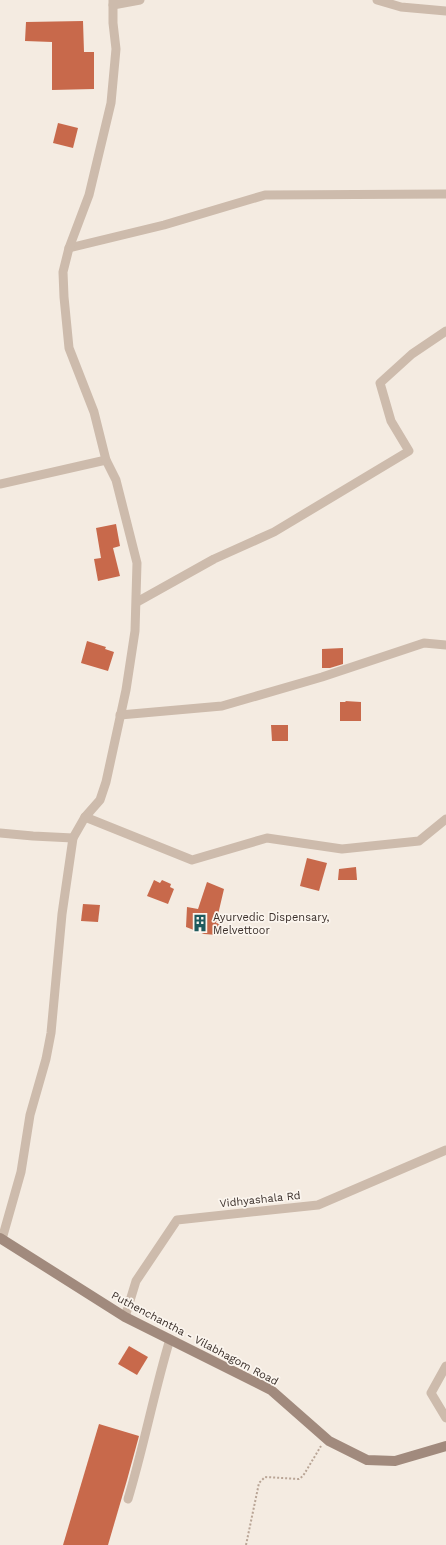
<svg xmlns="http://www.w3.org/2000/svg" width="446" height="1545" font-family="'Work Sans',sans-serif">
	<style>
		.building { fill: #c8694b }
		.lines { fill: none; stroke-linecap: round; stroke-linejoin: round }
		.path { stroke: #b9a596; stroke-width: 2; stroke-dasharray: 2 2; stroke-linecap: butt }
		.minor { stroke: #cdbbac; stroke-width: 9 }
		.secondary { stroke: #a18a7d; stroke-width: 10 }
		.labels { text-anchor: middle; stroke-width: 3.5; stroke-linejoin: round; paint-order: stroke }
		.poi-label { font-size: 11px; fill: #3b302b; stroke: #fbf5ee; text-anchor: start }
		.street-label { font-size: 11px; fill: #3b302b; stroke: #fbf5ee }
	</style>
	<rect width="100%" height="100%" fill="#f4ebe1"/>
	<g class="building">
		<polygon points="83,21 84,52 94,52 94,89 52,90 52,42 25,41 26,22"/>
		<polygon points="58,123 78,128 73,148 53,143"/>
		<polygon points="116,524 120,546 113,548 120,576 98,581 94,559 101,558 96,528"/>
		<polygon points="87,641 106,647 105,649 114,652 108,671 81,663"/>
		<polygon points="343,648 343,664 330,668 322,668 322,649"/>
		<polygon points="345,701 361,702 361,721 340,721 340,702 346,702"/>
		<polygon points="271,725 288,725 288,741 272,741"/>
		<polygon points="307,858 327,863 319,891 300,886"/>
		<polygon points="356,867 357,880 338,880 339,869"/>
		<polygon points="154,880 160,883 162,880 171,884 170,887 174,889 168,904 147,896"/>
		<polygon points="207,882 224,889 216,923 220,924 217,935 204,934 186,927 187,907 198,909"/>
		<polygon points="83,904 100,905 98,922 81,921"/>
		<polygon points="129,1346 148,1357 137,1375 118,1364"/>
		<polygon points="99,1424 139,1436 127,1480 108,1545 63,1545"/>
	</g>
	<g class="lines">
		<polyline class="path" points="246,1545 259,1483 265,1477 299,1479 303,1476 321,1446"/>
		<g class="minor">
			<polyline points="377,0 401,7 446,11"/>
			<polyline points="113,5 140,0"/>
			<polyline points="69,248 164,225 265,195 446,194"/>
			<polyline points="0,484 106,460"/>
			<polyline points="137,602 214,559 274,532 409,451 391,421 380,383 412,354 446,331"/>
			<polyline points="120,715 222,706 322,677 424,643 446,645"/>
			<polyline points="85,817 192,860 267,838 342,849 419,841 446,819"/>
			<polyline points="0,833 33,836 73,838"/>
			<polyline points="2,1239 21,1172 30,1115 46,1059 51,1033 62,914 73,838 85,817 100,800 106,782 126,690 135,631 137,563 116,480 106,460 94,412 69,348 64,297 63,272 69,248 89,195 111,103 116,49 113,23 113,0"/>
			<polyline points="125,1317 136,1281 177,1220 318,1205 446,1150"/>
			<polyline points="446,1366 431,1393 446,1418"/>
			<path d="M128 1499C144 1446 154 1392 170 1339"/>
		</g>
		<polyline class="secondary" points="0,1238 125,1317 271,1390 329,1441 367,1460 395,1461 446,1446"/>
	</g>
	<defs>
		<g id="building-bare" transform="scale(1.38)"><path d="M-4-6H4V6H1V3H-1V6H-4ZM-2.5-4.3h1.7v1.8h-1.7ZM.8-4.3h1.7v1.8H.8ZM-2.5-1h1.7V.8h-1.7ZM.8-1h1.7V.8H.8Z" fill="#1f5a5e" stroke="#fbf5ee" stroke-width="2.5" paint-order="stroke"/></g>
	</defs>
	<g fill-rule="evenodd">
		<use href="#building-bare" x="200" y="923"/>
	</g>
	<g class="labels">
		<g class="poi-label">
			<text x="213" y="921">Ayurvedic Dispensary,<tspan x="213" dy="13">Melvettoor</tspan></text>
		</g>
		<g class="street-label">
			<text transform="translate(260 1199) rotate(-6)" y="4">Vidhyashala Rd</text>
			<text transform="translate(195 1338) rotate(28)" y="4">Puthenchantha - Vilabhagom Road</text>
		</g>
	</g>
</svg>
